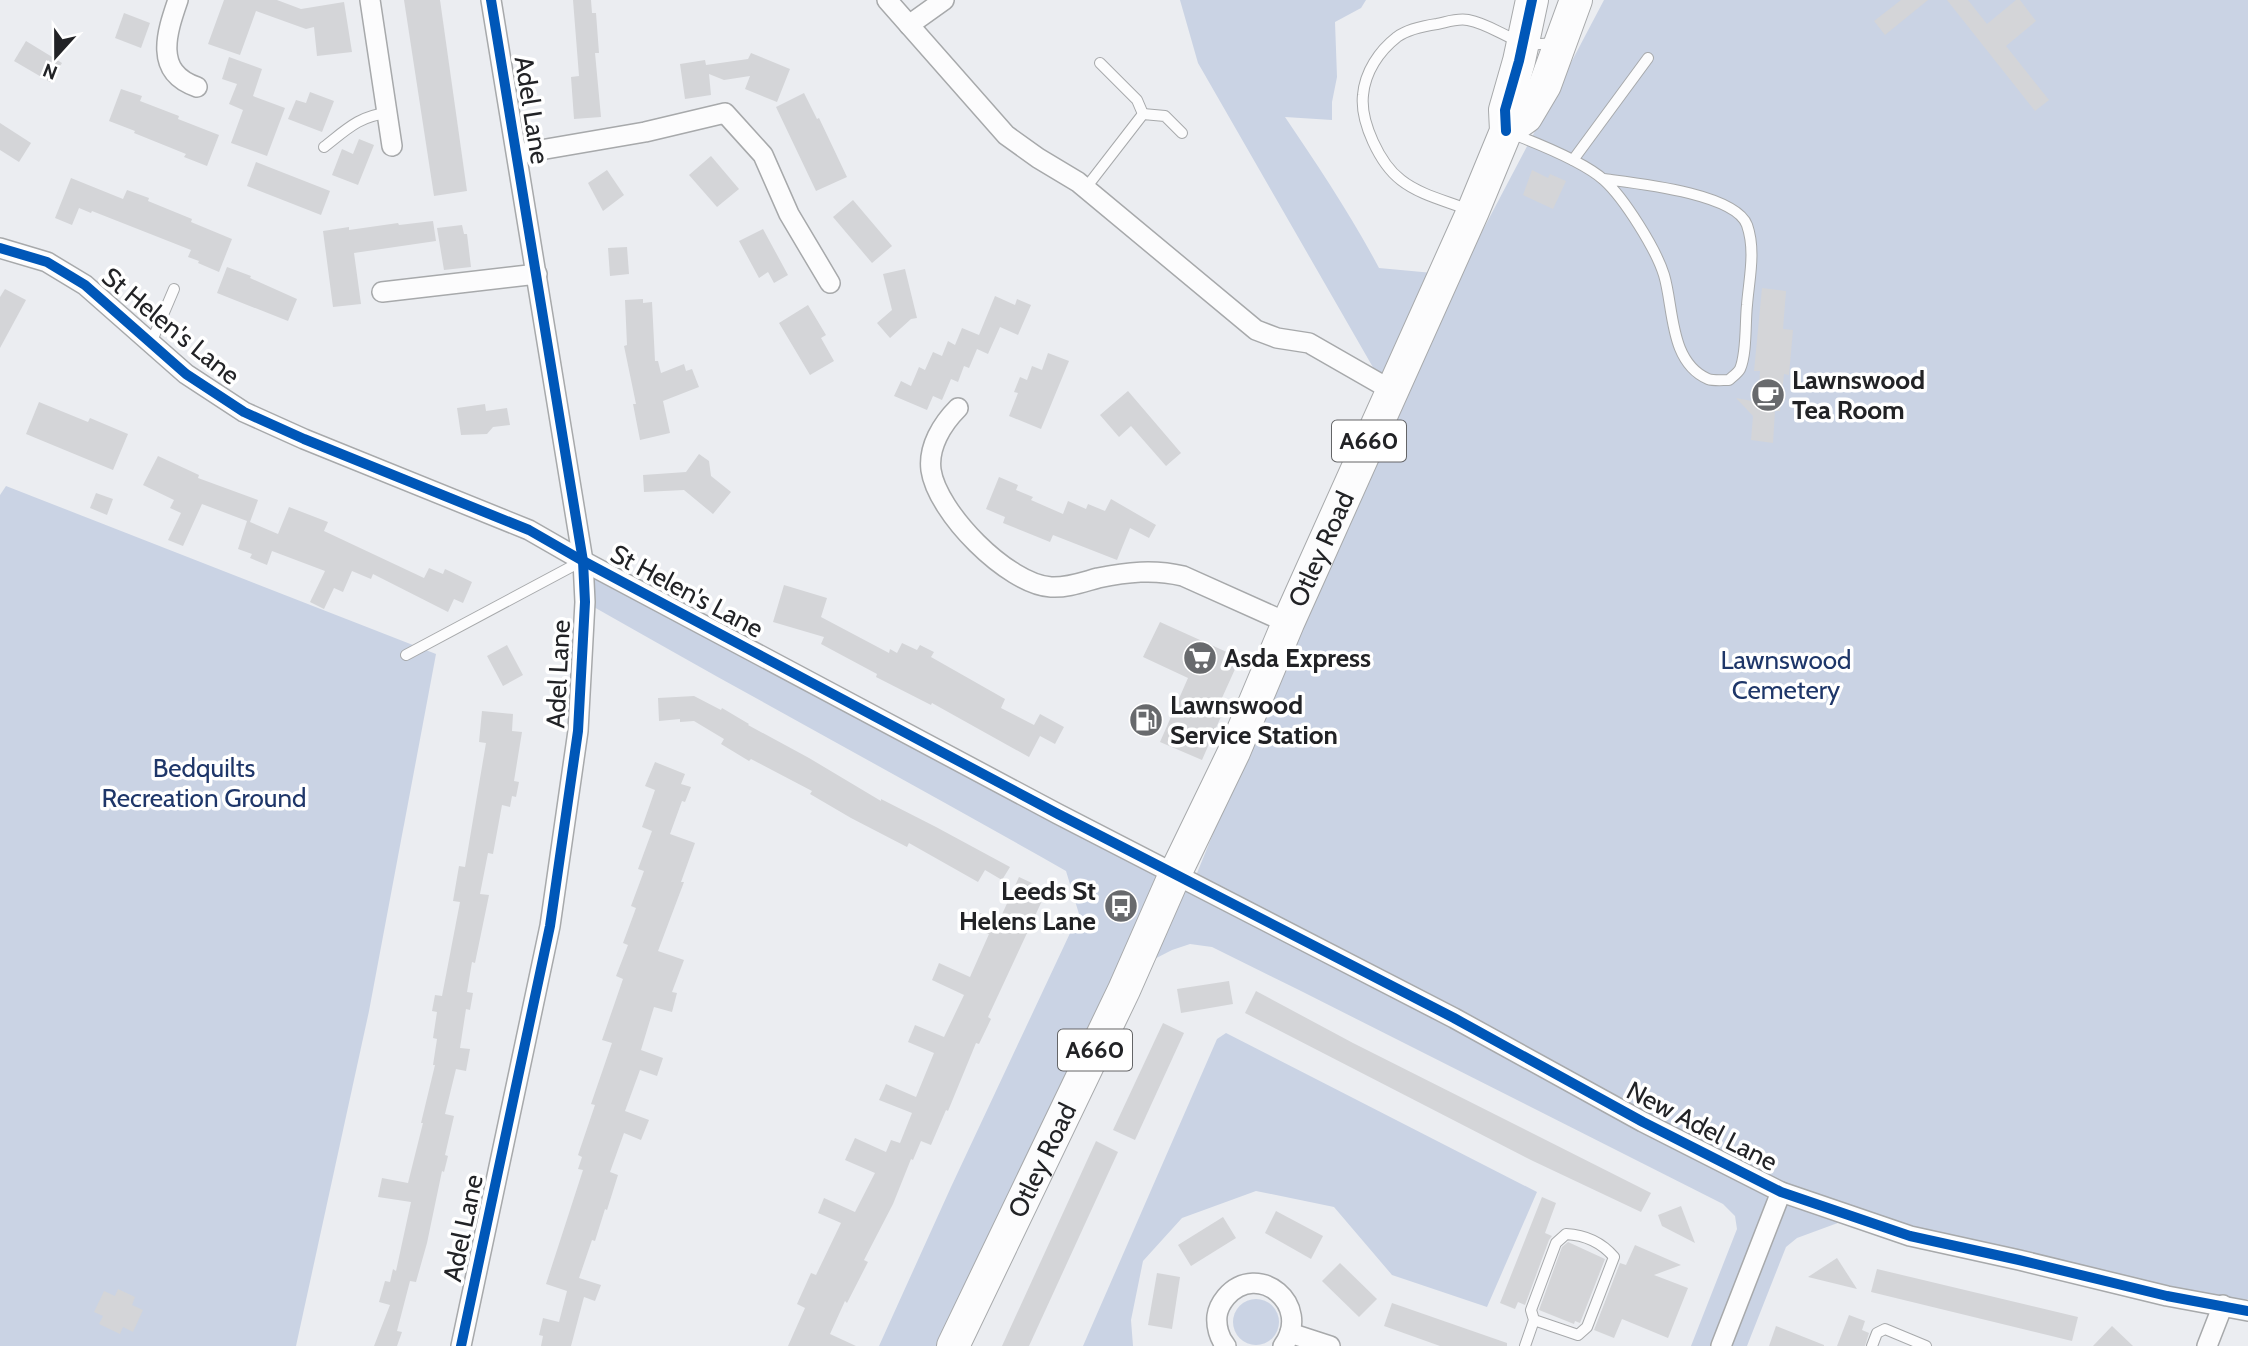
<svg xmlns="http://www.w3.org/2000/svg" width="2248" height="1346" font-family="Cabin,sans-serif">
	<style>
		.green { fill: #cad3e4 }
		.building { fill: #d4d5d8 }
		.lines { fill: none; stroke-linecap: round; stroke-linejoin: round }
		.service-casing { stroke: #a7a9ab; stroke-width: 12 }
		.minor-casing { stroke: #a7a9ab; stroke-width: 22 }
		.trunk-casing { stroke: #a7a9ab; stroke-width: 34 }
		.service { stroke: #fcfcfd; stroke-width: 10 }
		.minor { stroke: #fcfcfd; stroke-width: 19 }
		.trunk { stroke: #fcfcfd; stroke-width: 32 }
		.cycleway-casing { stroke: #fff; stroke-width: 15 }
		.cycleway { stroke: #0057b8; stroke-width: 10 }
		.labels { text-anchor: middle; stroke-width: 7; stroke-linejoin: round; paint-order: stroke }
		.shield { fill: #fff; stroke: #646567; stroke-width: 2 }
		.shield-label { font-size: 24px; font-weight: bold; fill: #222326 }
		.street-label { font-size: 26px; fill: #222326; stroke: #fff }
		.poi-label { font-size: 26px; font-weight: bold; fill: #222326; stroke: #fff; text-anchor: start }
		.park-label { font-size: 26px; fill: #1e3669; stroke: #fff }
	</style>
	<rect width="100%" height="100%" fill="#ebedf1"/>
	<g class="green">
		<path d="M1180 0H1366L1361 8 1335 22 1337 77 1332 102V120L1285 117C1318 166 1351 215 1379 268L1433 273 1382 383 1198 63Z"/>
		<path d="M1604 0H2248V1299L2223 1305 1854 1217 1797 1238 1786 1247 1747 1346H1691L1737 1229 1735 1216 1723 1204 1299 990 1212 947 1190 944 1172 950 1133 970 953 1346H879L951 1187 1079 914 1066 871C906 780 744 693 585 602L583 561 1193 883 1247 750 1465 264Z"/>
		<polygon points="6,486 436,654 369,1011 296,1346 0,1346 0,495"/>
		<polygon points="1226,1033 1537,1192 1487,1307 1392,1275 1334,1207 1256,1191 1182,1218 1143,1261 1131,1320 1133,1346 1083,1346 1217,1039"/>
		<circle cx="1256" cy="1322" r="23"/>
	</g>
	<g class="building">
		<polygon points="224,0 277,0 301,9 344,2 352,52 317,56 314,27 306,29 256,11 240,55 208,44"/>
		<polygon points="404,0 440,0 467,191 434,196"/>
		<polygon points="573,0 591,0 592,13 596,13 599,53 595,53 601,117 574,119 571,77 579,76"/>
		<polygon points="1901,0 1928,0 1885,35 1874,21"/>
		<polygon points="1947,0 1968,0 1987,24 2016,0 2020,0 2036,21 2006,46 2049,100 2035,111"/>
		<polygon points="124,13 150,23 141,48 115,38"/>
		<polygon points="26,41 62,63 50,82 14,61"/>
		<polygon points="751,53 790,69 777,102 745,89 750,76 724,80 709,74 711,95 685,99 680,64 705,60 706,65 748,59"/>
		<polygon points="229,57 262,69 253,96 285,108 267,156 231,143 243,110 229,104 237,84 222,79"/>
		<polygon points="121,89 142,96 140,101 179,116 178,119 219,135 207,166 184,157 186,154 134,133 135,131 109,121"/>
		<polygon points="310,92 334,101 322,132 288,119 296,100 306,103"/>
		<polygon points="804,93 817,119 819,118 847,177 816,191 776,107"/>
		<polygon points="0,123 31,143 19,162 0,150"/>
		<polygon points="359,139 374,145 358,185 332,175 342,149 353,154"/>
		<polygon points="711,156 739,189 717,207 689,175"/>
		<polygon points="256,162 330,191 321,215 247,186"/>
		<polygon points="607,170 624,195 603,211 588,183"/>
		<polygon points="1532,170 1548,178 1550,174 1566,181 1553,209 1523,195"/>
		<polygon points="71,178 123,199 127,190 149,198 148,201 192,219 191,222 232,239 219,272 198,263 199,261 188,257 191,250 92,211 91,213 79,208 72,225 55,218"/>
		<polygon points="853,200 892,246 872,263 833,217"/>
		<polygon points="433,221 436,241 354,253 361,304 333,307 323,231 349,227 349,230 398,223 399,225"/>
		<polygon points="462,225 464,234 467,234 471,267 444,270 437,228"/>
		<polygon points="763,229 788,275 774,283 768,272 759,278 739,241"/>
		<polygon points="627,247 629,274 610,276 608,248"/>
		<polygon points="227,267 251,276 250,278 297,299 288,321 217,293"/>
		<polygon points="905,269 917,318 911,319 890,338 877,323 892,310 883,274"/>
		<polygon points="1762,288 1786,291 1783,329 1793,330 1789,375 1784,374 1780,411 1775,411 1773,443 1751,440 1753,416 1736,398 1758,402 1760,371 1754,371"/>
		<polygon points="5,289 26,300 0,348 0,297"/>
		<polygon points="995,296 1015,305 1017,299 1031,305 1018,335 1000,327 988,354 977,349 969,368 964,366 958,382 951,379 942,400 933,396 927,410 894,396 901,381 911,386 919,367 925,370 933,352 942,356 948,341 955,345 962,328 979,335"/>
		<polygon points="643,299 643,303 652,302 655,361 658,361 661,373 684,364 686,371 692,369 699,387 663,401 670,433 640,440 633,404 636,404 624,346 627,345 625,300"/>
		<polygon points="808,305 826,335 821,338 834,361 810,375 779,323"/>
		<polygon points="1048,353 1069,361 1041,429 1009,416 1018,393 1014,392 1020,377 1027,380 1032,366 1042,370"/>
		<polygon points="1128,391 1181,453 1166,466 1131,426 1119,437 1100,415"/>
		<polygon points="39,402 88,422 90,418 128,434 113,470 26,434"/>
		<polygon points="485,404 486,411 507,408 510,425 493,427 487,434 461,435 457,408"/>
		<polygon points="699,454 709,461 711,476 731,492 713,514 684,490 644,492 643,475 686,472"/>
		<polygon points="158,456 199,475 198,478 258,500 250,522 278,534 289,507 328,522 324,531 424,578 429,568 443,574 445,569 472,582 463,603 454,599 448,612 373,574 371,579 352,571 343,592 334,588 324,609 310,602 325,571 272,551 267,565 250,558 252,554 238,549 247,521 202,504 183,546 168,540 181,513 170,508 174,500 143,485"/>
		<polygon points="999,477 1018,485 1016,490 1033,497 1031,500 1063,514 1068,501 1086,509 1088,504 1105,511 1111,499 1156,525 1149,538 1130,528 1117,560 1053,535 1050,542 1003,523 1005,517 986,509"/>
		<polygon points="96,493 113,499 107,515 90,508"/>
		<polygon points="784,585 827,598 821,617 889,653 890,649 897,653 902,643 917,650 920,645 934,652 931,657 1005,699 1001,708 1034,725 1040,714 1064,727 1055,744 1040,736 1029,757 932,703 931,705 876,677 877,674 821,644 824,637 773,622"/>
		<polygon points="1160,622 1240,658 1217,709 1223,712 1202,760 1160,742 1188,678 1143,657"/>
		<polygon points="507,645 523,675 503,686 487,656"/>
		<polygon points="694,696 721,710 722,708 749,724 748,725 809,758 881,801 881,799 936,827 1010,867 1002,880 985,870 978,882 909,843 907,847 851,818 810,794 812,791 751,759 749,761 721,744 724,739 694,721 680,722 680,719 659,721 658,698"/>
		<polygon points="482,711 513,714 512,731 522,732 514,781 519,782 516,797 512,796 510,807 502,805 493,854 488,853 480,894 489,895 475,963 472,962 467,992 473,993 470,1010 466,1009 460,1048 470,1049 466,1071 456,1069 445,1114 454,1116 445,1155 448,1156 444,1172 442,1171 427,1243 416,1282 410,1281 397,1331 402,1332 397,1346 374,1346 390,1305 379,1302 385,1281 390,1282 393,1269 396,1271 411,1202 378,1197 382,1178 408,1183 423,1123 421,1123 435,1065 433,1065 437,1039 433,1038 437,1012 432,1011 435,995 442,996 460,902 453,901 459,866 465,867 486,743 479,742"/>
		<polygon points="655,762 685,774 681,784 691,787 685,802 682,801 670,834 695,843 681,882 684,882 658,951 684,960 672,992 677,993 672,1012 654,1007 641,1050 663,1058 657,1076 640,1070 625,1111 649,1120 641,1140 624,1133 610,1172 618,1175 607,1210 605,1209 595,1241 592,1240 579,1278 601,1285 595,1301 584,1297 571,1346 541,1346 543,1336 539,1335 543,1318 559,1322 567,1291 546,1284 583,1170 578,1169 582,1157 578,1155 595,1105 591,1104 612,1043 602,1040 623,979 616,976 628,945 623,943 636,908 631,906 644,871 638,869 652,831 642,827 655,790 645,786"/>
		<polygon points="1019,877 1047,890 988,1017 991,1019 979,1044 976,1043 948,1111 946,1110 931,1145 921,1141 913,1160 911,1159 893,1204 864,1260 868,1262 847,1303 845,1301 830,1334 856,1346 788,1346 805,1308 797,1304 811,1273 816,1275 841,1223 818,1213 824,1198 855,1212 875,1173 845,1160 855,1138 886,1152 891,1140 900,1143 912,1113 879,1100 886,1084 916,1097 934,1053 908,1042 915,1025 944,1037 964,995 932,980 939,963 970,977 989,934 966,926 973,910 999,921"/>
		<polygon points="1229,981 1233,1004 1181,1013 1177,989"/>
		<polygon points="1256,991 1353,1043 1651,1193 1641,1212 1533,1161 1245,1013"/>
		<polygon points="1163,1023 1184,1033 1135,1140 1113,1130"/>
		<polygon points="1096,1141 1118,1152 1029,1346 1002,1346"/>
		<polygon points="1542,1197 1556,1203 1545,1233 1552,1236 1549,1240 1525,1305 1518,1302 1515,1309 1500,1303"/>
		<polygon points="1681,1206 1695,1243 1662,1226 1658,1215"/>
		<polygon points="1276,1211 1323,1236 1311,1259 1265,1233"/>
		<polygon points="1223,1217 1236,1238 1191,1266 1178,1245"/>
		<polygon points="1568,1242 1605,1259 1580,1323 1575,1321 1574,1324 1539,1310 1562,1247"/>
		<polygon points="1635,1245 1681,1265 1654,1275 1688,1288 1668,1338 1622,1319 1614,1338 1594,1330 1620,1263 1626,1265"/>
		<polygon points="1837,1258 1857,1289 1808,1277"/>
		<polygon points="1340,1263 1377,1299 1359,1317 1322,1281"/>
		<polygon points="1877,1269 2078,1317 2072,1341 1871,1292"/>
		<polygon points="1157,1273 1180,1277 1172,1329 1148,1325"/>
		<polygon points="118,1289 135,1297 132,1305 143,1310 133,1332 123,1327 120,1334 99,1324 103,1316 94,1312 104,1291 115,1296"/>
		<polygon points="1392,1303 1507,1343 1507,1346 1440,1346 1384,1326"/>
		<polygon points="1849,1315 1865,1321 1862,1330 1869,1333 1865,1346 1837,1346"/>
		<polygon points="1776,1326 1824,1345 1824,1346 1769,1346"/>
		<polygon points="2112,1326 2133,1346 2093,1346"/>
	</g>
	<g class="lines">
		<g class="service-casing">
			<g id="service">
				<polyline points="1100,63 1137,100 1143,114"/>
				<path d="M1513 134C1539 144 1584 162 1604 180 1624 198 1656 249 1664 275 1674 308 1669 362 1708 379 1714 381 1722 380 1729 380 1732 377 1738 373 1740 369 1747 353 1745 322 1747 305 1749 279 1756 251 1747 225 1735 193 1634 183 1604 179"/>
				<path d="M324 147C346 130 359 116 387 113"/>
				<polyline points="1573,160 1648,58"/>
				<polyline points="1085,189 1143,114 1165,116 1182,133"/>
				<path d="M1469 210C1447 201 1420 195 1401 180 1380 164 1360 122 1363 95 1365 72 1379 51 1397 37 1408 29 1423 26 1437 24 1447 22 1457 18 1468 20 1500 26 1517 52 1553 42"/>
				<polyline points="151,343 174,289"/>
				<polyline points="406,655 582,561"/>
				<path d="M1525 1346 1534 1320 1531 1310 1556 1243 1566 1234C1585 1235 1602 1243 1614 1257L1587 1327 1578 1335 1534 1320"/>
				<polyline points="1872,1346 1877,1333 1885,1329 1926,1346"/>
			</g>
		</g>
		<g class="minor-casing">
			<g id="minor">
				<path d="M178 0C167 32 153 72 197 87"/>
				<polyline points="370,0 392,146"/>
				<polyline points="887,0 1006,135 1038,158 1078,182 1256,330 1277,338 1309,343 1391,390"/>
				<polyline points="909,25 944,0"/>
				<polyline points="517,154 645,132 725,113 763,155 789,214 830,283"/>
				<polyline points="0,248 47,262 85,285 186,374 244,412 304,439 529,530 583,561 1058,814 1454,1018 1643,1122 1781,1192 1910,1236 2019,1260 2167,1296 2248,1311"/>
				<polyline points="382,292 537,274"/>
				<path d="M958 408C942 424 928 447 931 470 937 512 1007 584 1051 587 1067 588 1083 582 1098 578 1127 572 1154 569 1183 576L1288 623"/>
				<polyline points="1290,1333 1330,1346"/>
				<polyline points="461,1346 550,926 578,731 585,602 583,561 491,0"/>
				<path d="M1226 1346C1219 1338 1216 1326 1217 1316 1218 1308 1221 1303 1226 1297 1258 1260 1313 1305 1283 1346"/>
				<polyline points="1721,1346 1781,1192"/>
				<polyline points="2207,1346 2223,1305"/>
			</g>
		</g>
		<g class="trunk-casing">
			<g id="trunk">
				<polyline points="1506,131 1526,117 1545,85 1576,0"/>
				<path id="s1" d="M953 1346 1124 990 1175 874 1234 752 1288 623 1473 211 1506 131 1505 110 1519 61 1532 0"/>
			</g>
		</g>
		<use href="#service" class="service"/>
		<use href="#minor" class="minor"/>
		<use href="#trunk" class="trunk"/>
		<g class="cycleway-casing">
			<g id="cycleway">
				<polyline points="1506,131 1505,110 1519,61 1532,0"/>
				<polyline points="0,248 47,262 85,285 186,374 244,412 304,439 529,530 583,561 1058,814 1454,1018 1643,1122 1781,1192 1910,1236 2019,1260 2167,1296 2248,1311"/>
				<polyline points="461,1346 550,926 578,731 585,602 583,561 491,0"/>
			</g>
		</g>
		<use href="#cycleway" class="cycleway"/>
	</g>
	<defs>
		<g id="cafe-disc" transform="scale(1.75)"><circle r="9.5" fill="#686a6d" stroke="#fff"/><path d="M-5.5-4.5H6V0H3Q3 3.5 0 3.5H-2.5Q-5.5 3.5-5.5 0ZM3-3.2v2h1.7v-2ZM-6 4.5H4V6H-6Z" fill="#fff"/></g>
		<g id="supermarket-disc" transform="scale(1.75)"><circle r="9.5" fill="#686a6d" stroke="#fff"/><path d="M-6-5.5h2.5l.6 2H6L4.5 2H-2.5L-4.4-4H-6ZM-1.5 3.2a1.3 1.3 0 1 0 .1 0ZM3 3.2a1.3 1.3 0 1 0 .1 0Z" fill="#fff"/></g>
		<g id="fuel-disc" transform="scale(1.75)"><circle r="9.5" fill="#686a6d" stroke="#fff"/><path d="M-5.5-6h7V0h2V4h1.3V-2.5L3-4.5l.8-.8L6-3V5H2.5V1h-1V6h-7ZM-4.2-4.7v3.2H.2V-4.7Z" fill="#fff"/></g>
		<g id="bus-disc" transform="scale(1.75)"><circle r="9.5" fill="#686a6d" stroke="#fff"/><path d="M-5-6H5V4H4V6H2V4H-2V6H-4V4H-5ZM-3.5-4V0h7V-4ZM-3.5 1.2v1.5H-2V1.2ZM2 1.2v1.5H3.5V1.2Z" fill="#fff"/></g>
	</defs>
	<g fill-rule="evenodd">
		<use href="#cafe-disc" x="1768" y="395"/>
		<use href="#supermarket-disc" x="1200" y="658"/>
		<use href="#fuel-disc" x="1146" y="720"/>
		<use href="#bus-disc" x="1121" y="906"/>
	</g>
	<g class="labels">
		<g class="shield">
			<rect x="1332" y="420.5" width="74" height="41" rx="5"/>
			<rect x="1058" y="1029.5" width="74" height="41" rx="5"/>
		</g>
		<g class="shield-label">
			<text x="1369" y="449">A660</text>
			<text x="1095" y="1058">A660</text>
		</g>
		<g class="street-label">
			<text transform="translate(532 110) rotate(81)" y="9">Adel Lane</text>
			<text transform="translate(171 326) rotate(39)" y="9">St Helen's Lane</text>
			<text dy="9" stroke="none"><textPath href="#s1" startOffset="878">Otley Road</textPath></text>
			<text transform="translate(687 591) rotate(28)" y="9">St Helen's Lane</text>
			<text transform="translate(558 674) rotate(-87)" y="9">Adel Lane</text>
			<text transform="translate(1702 1126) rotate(27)" y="9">New Adel Lane</text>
			<text dy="9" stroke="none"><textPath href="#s1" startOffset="206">Otley Road</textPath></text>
			<text transform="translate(463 1228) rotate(-78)" y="9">Adel Lane</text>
		</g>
		<g class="poi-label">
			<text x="1792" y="389">Lawnswood<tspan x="1792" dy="30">Tea Room</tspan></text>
			<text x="1224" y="667">Asda Express</text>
			<text x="1170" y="714">Lawnswood<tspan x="1170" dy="30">Service Station</tspan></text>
			<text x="1096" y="900" text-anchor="end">Leeds St<tspan x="1096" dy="30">Helens Lane</tspan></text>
		</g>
		<g class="park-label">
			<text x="1786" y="669">Lawnswood<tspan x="1786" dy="30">Cemetery</tspan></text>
			<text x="204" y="777">Bedquilts<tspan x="204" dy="30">Recreation Ground</tspan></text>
		</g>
	</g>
	<g transform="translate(56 56) rotate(201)" stroke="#ffffff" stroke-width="5" paint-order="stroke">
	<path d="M0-5L12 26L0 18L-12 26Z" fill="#222326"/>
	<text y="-10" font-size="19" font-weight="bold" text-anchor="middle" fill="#222326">N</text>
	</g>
</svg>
